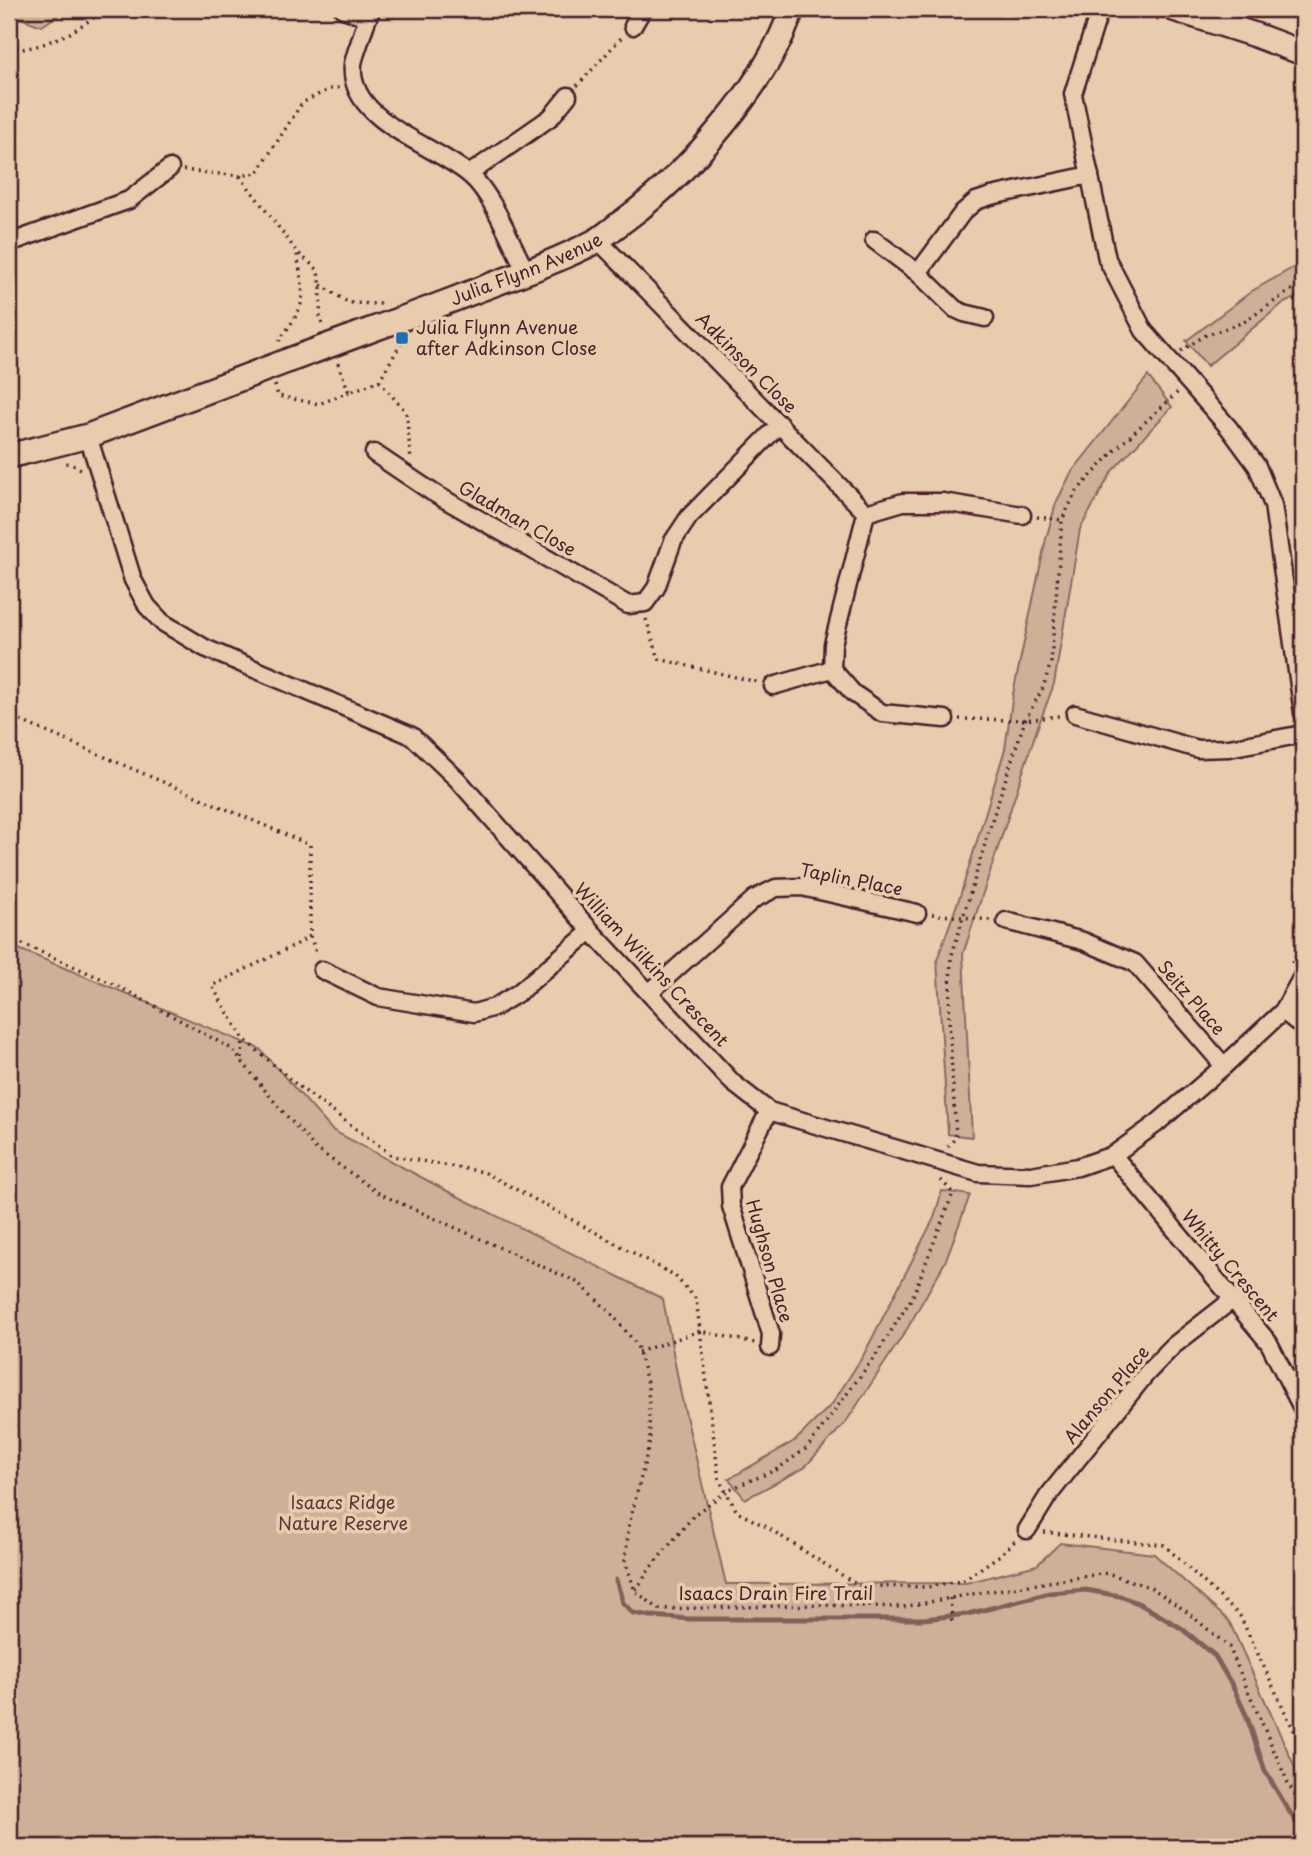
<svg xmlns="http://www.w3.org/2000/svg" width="1312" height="1856" font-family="'Playpen Sans',sans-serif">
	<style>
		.green { fill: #ceb099; stroke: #8c6862; stroke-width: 2 }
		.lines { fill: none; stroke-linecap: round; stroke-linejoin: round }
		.stream { stroke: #835e5a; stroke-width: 5 }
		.street-casing { stroke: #4a1f2b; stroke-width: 21 }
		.secondary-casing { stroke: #4a1f2b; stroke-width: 28 }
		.path { stroke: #4a1f2b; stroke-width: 3.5; stroke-dasharray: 2 5; stroke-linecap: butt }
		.street { stroke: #e7ccae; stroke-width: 16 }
		.secondary { stroke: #e7ccae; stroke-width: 23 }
		.secondary-bridge-casing { stroke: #4a1f2b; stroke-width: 28; stroke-linecap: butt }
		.secondary-bridge { stroke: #e7ccae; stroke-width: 23 }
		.poi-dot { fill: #1f6fb2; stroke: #e7ccae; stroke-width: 2.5 }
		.labels { text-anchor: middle; stroke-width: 7; stroke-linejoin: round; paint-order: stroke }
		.street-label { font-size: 18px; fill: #4a1f2b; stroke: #e7ccae }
		.poi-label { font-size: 18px; fill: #4a1f2b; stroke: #e7ccae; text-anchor: start }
		.park-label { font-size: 18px; fill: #5e353c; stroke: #e7ccae }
	</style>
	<rect width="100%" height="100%" fill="#e7ccae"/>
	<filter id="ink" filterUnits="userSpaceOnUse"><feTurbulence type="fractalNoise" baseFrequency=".0143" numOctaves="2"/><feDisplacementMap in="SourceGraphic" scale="14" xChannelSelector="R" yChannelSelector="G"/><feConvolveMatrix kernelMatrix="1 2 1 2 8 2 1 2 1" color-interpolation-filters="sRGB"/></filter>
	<g filter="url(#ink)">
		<g class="green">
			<polygon points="9,9 67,9 42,26 14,16 9,17"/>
			<polygon points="1303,262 1303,294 1282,304 1207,366 1186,341 1252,291"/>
			<polygon points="1148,376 1172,407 1112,471 1080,529 1054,684 1036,732 963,954 972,1137 948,1134 937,960 961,893 1005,749 1013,694 1046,539 1056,503 1071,473"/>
			<polygon points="9,945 260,1049 332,1130 449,1192 663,1299 681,1395 726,1584 966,1583 1037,1565 1060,1543 1154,1554 1229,1621 1303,1785 1303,1847 9,1847"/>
			<polygon points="942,1191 970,1195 945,1262 907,1329 846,1422 804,1468 745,1499 729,1479 796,1440 832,1404 863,1356 934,1218"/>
		</g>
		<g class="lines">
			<polyline class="stream" points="616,1580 623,1603 633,1613 651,1616 690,1619 924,1619 968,1614 1050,1593 1086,1590 1120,1596 1140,1604 1181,1628 1215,1656 1233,1687 1247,1717 1265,1771 1303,1834"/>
			<g class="street-casing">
				<g id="street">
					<polyline points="343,9 367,17"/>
					<path d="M372 9C366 20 363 32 359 44 357 50 354 58 353 64 347 122 437 145 471 176 493 195 512 245 526 272"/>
					<polyline points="1100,9 1073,94 1107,259 1144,331 1229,428 1257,466 1273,505 1303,713"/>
					<polyline points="633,26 643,9"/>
					<polyline points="469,174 551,117 568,96"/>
					<polyline points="598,240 866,513"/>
					<polyline points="874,240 918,273 955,309 964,313 985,318"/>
					<polyline points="9,243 129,200 170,168"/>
					<polyline points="918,273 963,212 976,201 991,196 1090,175"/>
					<polyline points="88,436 133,580 147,606 162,622 205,648 412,736 458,780 591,931 733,1083 769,1111 978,1173 1031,1175 1078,1167 1113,1155 1156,1124 1224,1066 1283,1011 1303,975"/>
					<polyline points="374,453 432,492 628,605 645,603 656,588 673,541 689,517 780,424"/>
					<polyline points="773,686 832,669"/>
					<polyline points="1075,714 1198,749 1229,748 1303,734"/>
					<polyline points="945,719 882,713 853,693 832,669 833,644 866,513 903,502 943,502 1022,515"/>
					<polyline points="1006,921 1083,941 1135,963 1224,1066"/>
					<polyline points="322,970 378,997 474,1013 495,1007 518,993 591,931"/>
					<polyline points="649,993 754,899 776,888 802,887 917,913"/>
					<polyline points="1283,1011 1303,1027"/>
					<polyline points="769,1111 730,1187 731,1206 771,1334 770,1347"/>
					<polyline points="1113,1155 1269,1343 1303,1410"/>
					<polyline points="1027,1530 1048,1496 1146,1374 1173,1346 1232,1300"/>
				</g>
			</g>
			<g class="secondary-casing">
				<g id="secondary">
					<polyline points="1174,9 1255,35 1303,53"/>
					<path id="s1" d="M368 331C407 317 445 303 483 288 521 274 560 260 596 241 606 235 616 226 626 219 688 173 768 83 792 9"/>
					<polyline points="9,456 88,436 287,361"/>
				</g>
			</g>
			<g class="path">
				<path d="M1116 14C1130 7 1144 14 1159 19"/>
				<polyline points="9,52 41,45 70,33 107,9"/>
				<polyline points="577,86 622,37"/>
				<polyline points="183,170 240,176 257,173 302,103 329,89 340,88"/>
				<polyline points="240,176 297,252 317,269 321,285 320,319 323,326"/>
				<polyline points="321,285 349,303 381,304"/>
				<path d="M279 341C287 329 299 315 302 300 304 287 299 267 297 254"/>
				<polyline points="1181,351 1204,336 1244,322 1303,282"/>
				<polyline points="338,363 349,392 379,381 406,412 411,460"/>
				<polyline points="379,381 403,340"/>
				<polyline points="275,385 278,396 319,404 349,392"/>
				<polyline points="66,463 71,464 81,469"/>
				<polyline points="1037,517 1062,520"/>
				<polyline points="646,619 659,659 757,682"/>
				<polyline points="9,713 21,721 310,845 310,936 297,944 212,986 243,1038 298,1086 393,1156 484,1172 674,1275 696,1299 719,1479 737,1512 765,1526 859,1586 928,1587 964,1580 1000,1555 1016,1540"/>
				<polyline points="959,719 1025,720 1059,716"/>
				<polyline points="1296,752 1303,802"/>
				<polyline points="932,914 990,920"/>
				<polyline points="310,936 317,955"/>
				<polyline points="9,938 116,985 232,1049 277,1105 315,1148 380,1194 579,1283 611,1313 637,1345 648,1386 650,1441 629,1525 625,1561 635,1591 659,1609 820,1605 903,1607 972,1594 1107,1573 1152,1588 1187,1612 1229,1647 1288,1783 1303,1808"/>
				<polyline points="1292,963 1303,937"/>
				<polyline points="242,1059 243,1038"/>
				<polyline points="948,1147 956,1137 949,1019 951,958 993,817 1025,720 1043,688 1051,662 1062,520 1076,492 1116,449 1178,392"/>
				<polyline points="638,1352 700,1331 755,1343"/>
				<polyline points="1044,1532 1164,1545 1240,1616 1303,1750"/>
				<polyline points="636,1590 651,1567 695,1514 730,1489 776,1470 807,1448 878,1352 913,1296 953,1193 941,1180"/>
				<polyline points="950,1598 952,1622"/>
			</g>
			<use href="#street" class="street"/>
			<use href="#secondary" class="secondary"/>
			<g class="secondary-bridge-casing">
				<polyline id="secondary-bridge" points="287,361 368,331"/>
			</g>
			<use href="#secondary-bridge" class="secondary-bridge"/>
		</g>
	</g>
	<rect class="poi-dot" x="395" y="331" width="14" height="14" rx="3.5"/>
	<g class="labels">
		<g class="street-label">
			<text dy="6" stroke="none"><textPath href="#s1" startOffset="170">Julia Flynn Avenue</textPath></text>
			<text transform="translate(746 363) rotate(45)" y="6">Adkinson Close</text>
			<text transform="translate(517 519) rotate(30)" y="6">Gladman Close</text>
			<text transform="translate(851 880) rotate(11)" y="6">Taplin Place</text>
			<text transform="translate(651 965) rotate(47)" y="6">William Wilkins Crescent</text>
			<text transform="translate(1191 998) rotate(49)" y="6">Seitz Place</text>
			<text transform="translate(769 1261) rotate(74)" y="6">Hughson Place</text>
			<text transform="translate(1230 1266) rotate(50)" y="6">Whitty Crescent</text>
			<text transform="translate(1107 1395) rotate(-50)" y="6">Alanson Place</text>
			<text x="776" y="1600">Isaacs Drain Fire Trail</text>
		</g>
		<g class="poi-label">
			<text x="416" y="334">Julia Flynn Avenue<tspan x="416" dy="21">after Adkinson Close</tspan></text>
		</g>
		<g class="park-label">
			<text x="343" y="1509">Isaacs Ridge<tspan x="343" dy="21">Nature Reserve</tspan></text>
		</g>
	</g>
	<rect width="1312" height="1856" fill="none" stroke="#e7ccae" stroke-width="35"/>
	<rect x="18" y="18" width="1277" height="1821" fill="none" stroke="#4a1f2b" stroke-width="2.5" filter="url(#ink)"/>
</svg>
